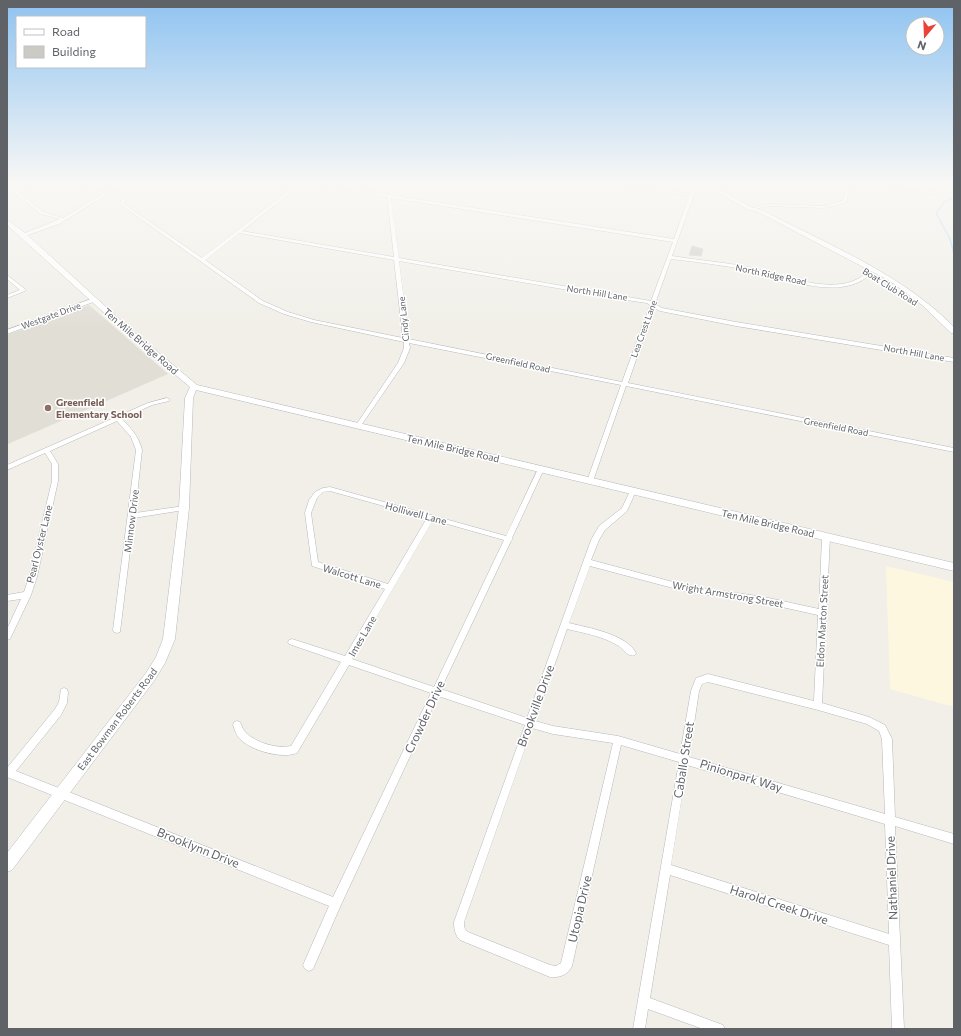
<svg xmlns="http://www.w3.org/2000/svg" width="961" height="1036" font-family="Commissioner,sans-serif">
	<style>
		.commercial { fill: #fef7e0 }
		.education { fill: #e1ded6 }
		.lines { fill: none; stroke-linecap: round; stroke-linejoin: round }
		.stream { stroke: #aadaff; stroke-width: 1.5 }
		.building { fill: #cccac5; stroke: #d6d1c6 }
		.street-casing { stroke: #b5b8bc; stroke-width: 1 }
		.secondary-casing { stroke: #b6babf; stroke-width: 1 }
		.street { fill: #fff; fill-rule: evenodd }
		.secondary { fill: #fff; fill-rule: evenodd }
		.education-dot { fill: #8d6e63; stroke: #fff; stroke-width: 1.5 }
		.labels { text-anchor: middle; stroke-width: 3; stroke-linejoin: round; paint-order: stroke }
		.far-street-label { font-size: 9px; fill: #5f6368; stroke: #fff }
		.street-label { font-size: 10px; fill: #5f6368; stroke: #fff }
		.education-label { font-size: 10px; font-weight: bold; fill: #785e54; stroke: #fff; text-anchor: start }
		.near-street-label { font-size: 12px; fill: #5f6368; stroke: #fff }
	</style>
	<rect width="100%" height="100%" fill="#f1efe8"/>
	<polygon class="commercial" points="886,566 954,582 954,707 890,689"/>
	<polygon class="education" points="89,305 168,374 8,444 7,335"/>
	<g class="lines">
		<polyline class="stream" points="954,198 944,202 936,213 950,239 954,254"/>
	</g>
	<polygon class="building" points="692,246 703,249 701,256 689,255"/>
	<g class="lines">
		<g class="street-casing">
			<g id="street">
				<polygon points="7,184 9,184 17,191 38,184 46,184 19,193 43,212 63,218 102,194 82,191 69,184 75,184 84,189 105,193 119,184 124,184 59,224 25,236 23,236 23,234 60,219 41,214 7,187"/>
				<path d="M297 184H302L242 231 394 257 387 197 307 184H319L674 239 689 196 613 184H626L690 194C692 187 701 184 708 184L707 186 695 192 672 256C697 260 723 262 748 267 778 273 816 290 847 283 855 281 862 277 868 272L872 273C840 304 784 277 747 270 722 265 696 262 671 259L655 304 662 308 736 322 954 358V362L736 326 660 311 654 308 628 383 954 448V452L626 386 593 481 590 483 587 481 621 385 409 343 410 348 404 363 360 427H356L355 426 356 425 398 363 404 348V342L311 322 284 314 259 303 120 204 122 199 128 197V199L125 201 124 204 202 258ZM391 198 673 242 651 301 399 258ZM239 233 394 260 403 338 314 320 288 312 263 301 205 260ZM399 261 633 301 647 303 650 305 622 382 409 339Z"/>
				<polygon points="845,184 849,184 847,202 825,208 768,206 751,210 749,209 768,204 825,206 844,200"/>
				<polygon points="869,184 882,184 934,192 936,193 934,194"/>
				<polygon points="7,275 25,289 25,291 7,298 7,295 20,290 7,279"/>
				<polygon points="94,298 96,299 96,301 7,334 7,330"/>
				<path d="M167 398 169 399V401L152 405 122 419C131 428 139 437 142 450L135 513 184 506 187 508 184 510 134 518 120 632 117 633 114 632 113 630 136 450 131 437 117 421 50 451 58 464V481L37 577 31 595 10 639 7 640V629L21 599 7 601V595L24 592 29 577 52 481V464L45 453 7 470V465L148 403Z"/>
				<path d="M539 467H543L544 469 512 538 513 539 511 541 441 689 527 718 591 540 599 526 622 508 631 489H635L636 491 627 511 605 530 599 540 591 560 688 586 764 597 819 609 822 537 823 535H829L830 537 822 703 869 717 885 725 892 739 895 817 954 834V844L895 826 904 1029H892L889 945 670 875 650 998 723 1025 725 1029H703L648 1009 645 1029H633L679 762 621 745 572 966C568 975 559 978 550 977L460 940C455 935 454 929 454 922L525 725 438 696 340 907 313 969 309 971 305 969 303 965 329 906 7 777V768L55 709 59 702 61 689 64 688 67 689 68 692 67 703 61 715 16 771 333 897 431 693 349 665 297 753C282 759 252 751 240 739 236 735 235 730 233 725L234 722 237 721 240 722C242 726 243 730 246 733 257 743 277 749 291 746L341 662 289 644 288 642 289 640 292 639 345 656 385 589 312 566 305 513 309 500 315 492 323 488 330 487 506 536ZM330 491 427 518 388 584 318 562 311 513 317 498 323 492ZM433 520 504 540 434 687 352 659ZM590 566 688 592 764 603 818 615 814 701 708 674 696 678 691 691 680 754 618 736 553 726 535 721 567 629C584 633 602 636 617 645 623 648 628 658 635 655L636 653C626 634 589 628 569 623ZM708 682 818 710 867 724 879 731 882 739 885 814 689 757 699 691 702 684ZM532 728 553 734 613 743 561 963 556 966 550 965 468 932C464 929 464 926 464 922ZM687 765 885 824 889 934 671 865Z"/>
			</g>
		</g>
		<g class="secondary-casing">
			<g id="secondary">
				<path d="M702 184H710L753 208 762 210C827 244 902 274 954 327V333H951L922 305 890 281 758 212 749 210Z"/>
				<polygon points="7,220 24,232 129,328 197,385 954,563 954,571 196,390 193,398 189,508 175,639 165,663 154,681 12,870 7,872 7,853 146,673 156,657 163,639 179,508 185,398 190,387 141,346 7,225"/>
			</g>
		</g>
		<use href="#street" class="street"/>
		<use href="#secondary" class="secondary"/>
	</g>
	<linearGradient id="sky" x2="0" y2="1"><stop stop-color="#8fc3f1"/><stop offset="0.56" stop-color="#f9f8f5"/><stop offset="1" stop-color="#f9f8f5" stop-opacity="0"/></linearGradient>
	<rect width="961" height="329" fill="url(#sky)"/>
	<circle class="education-dot" cx="48" cy="408" r="4"/>
	<g class="labels">
		<g class="far-street-label">
			<text transform="translate(771 275) rotate(12)" y="3">North Ridge Road</text>
			<text transform="translate(890 287) rotate(32)" y="3">Boat Club Road</text>
			<text transform="translate(597 293) rotate(9)" y="3">North Hill Lane</text>
			<text transform="translate(51 316) rotate(-20)" y="3">Westgate Drive</text>
			<text transform="translate(404 319) rotate(-96)" y="3">Cindy Lane</text>
			<text transform="translate(644 329) rotate(-70)" y="3">Lea Crest Lane</text>
			<text transform="translate(914 353) rotate(10)" y="3">North Hill Lane</text>
			<text transform="translate(518 363) rotate(12)" y="3">Greenfield Road</text>
			<text transform="translate(836 427) rotate(11)" y="3">Greenfield Road</text>
		</g>
		<g class="street-label">
			<text transform="translate(141 341) rotate(41)" y="4">Ten Mile Bridge Road</text>
			<text transform="translate(453 448) rotate(13)" y="4">Ten Mile Bridge Road</text>
			<text transform="translate(416 513) rotate(15)" y="4">Holliwell Lane</text>
			<text transform="translate(131 521) rotate(-83)" y="4">Minnow Drive</text>
			<text transform="translate(768 523) rotate(13)" y="4">Ten Mile Bridge Road</text>
			<text transform="translate(39 544) rotate(-76)" y="4">Pearl Oyster Lane</text>
			<text transform="translate(352 576) rotate(17)" y="4">Walcott Lane</text>
			<text transform="translate(728 594) rotate(10)" y="4">Wright Armstrong Street</text>
			<text transform="translate(822 621) rotate(-87)" y="4">Eldon Marton Street</text>
			<text transform="translate(362 636) rotate(-60)" y="4">Imes Lane</text>
			<text transform="translate(117 719) rotate(-53)" y="4">East Bowman Roberts Road</text>
		</g>
		<g class="education-label">
			<text x="56" y="406">Greenfield<tspan x="56" dy="12">Elementary School</tspan></text>
		</g>
		<g class="near-street-label">
			<text transform="translate(536 706) rotate(-70)" y="4">Brookville Drive</text>
			<text transform="translate(425 717) rotate(-65)" y="4">Crowder Drive</text>
			<text transform="translate(684 760) rotate(-81)" y="4">Caballo Street</text>
			<text transform="translate(741 776) rotate(17)" y="4">Pinionpark Way</text>
			<text transform="translate(198 848) rotate(22)" y="4">Brooklynn Drive</text>
			<text transform="translate(892 878) rotate(-92)" y="4">Nathaniel Drive</text>
			<text transform="translate(779 905) rotate(18)" y="4">Harold Creek Drive</text>
			<text transform="translate(580 909) rotate(-77)" y="4">Utopia Drive</text>
		</g>
	</g>
	<rect width="961" height="1036" fill="none" stroke="#5f6368" stroke-width="16"/>
	<rect x="16" y="16" width="130" height="52" fill="#ffffff" stroke="#bfc1c3"/>
	<rect x="24" y="29" width="20" height="6" fill="#ffffff" stroke="#bfc1c3"/>
	<text x="52" y="36" font-size="12" fill="#5f6368">Road</text>
	<rect x="24" y="46" width="20" height="12" fill="#cccac5" stroke="#bfc1c3"/>
	<text x="52" y="56" font-size="12" fill="#5f6368">Building</text>
	<g transform="translate(925 36) rotate(199)"><circle r="19" fill="#ffffff" stroke="#bfc1c3"/>
	<path d="M0-3L7 15L0 10L-7 15Z" fill="#ea4335"/>
	<text y="-6" font-size="11" font-weight="bold" text-anchor="middle" fill="#5f6368">N</text>
	</g>
</svg>
